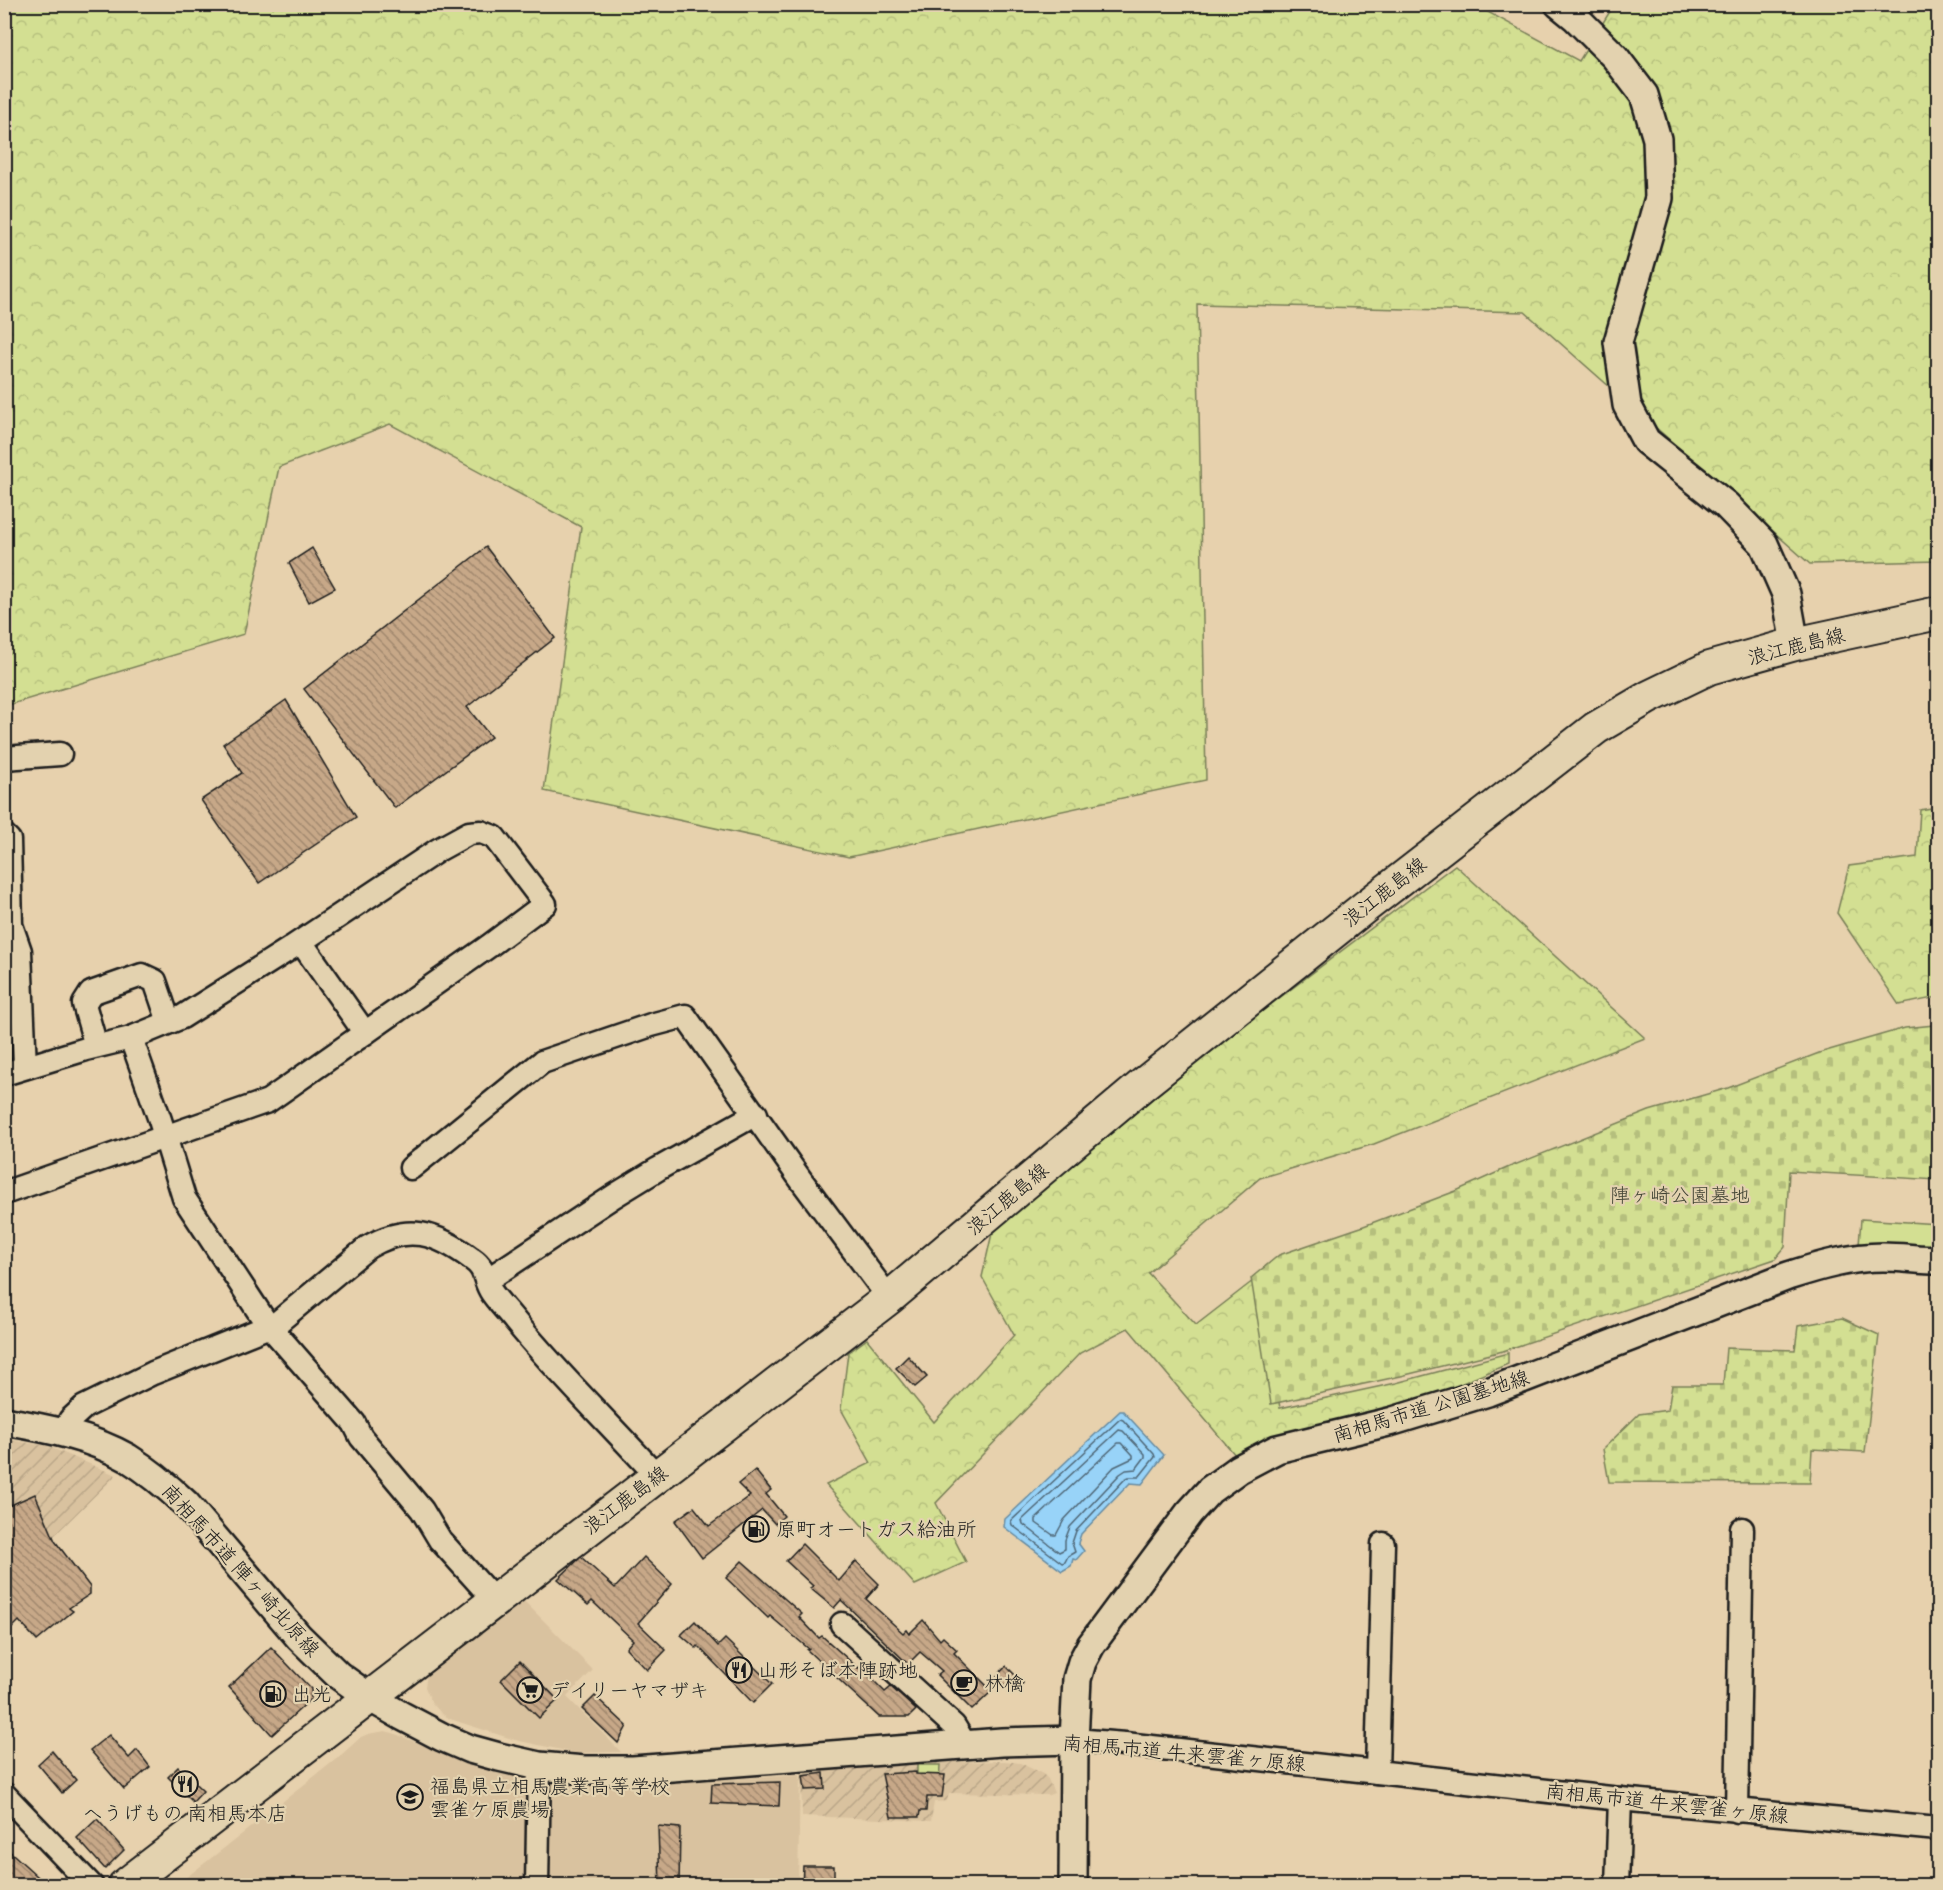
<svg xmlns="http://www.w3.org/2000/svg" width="1943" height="1890" font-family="Pangolin,'Klee One',sans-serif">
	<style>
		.built { fill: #d9c29f }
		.industrial { fill: url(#industrial-furrows) }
		.forest { fill: url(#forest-crowns); stroke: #787e57; stroke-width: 1.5 }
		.cemetery { fill: url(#cemetery-stones); stroke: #787e57; stroke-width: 1.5 }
		.park { fill: #d3df92; stroke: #787e57; stroke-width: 1.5 }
		.water { fill: #98d3f8; stroke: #668aa0; stroke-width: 1.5 }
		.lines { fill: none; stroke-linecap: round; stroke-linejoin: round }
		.shore { stroke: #4e6574; stroke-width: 1.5 }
		.building { fill: url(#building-back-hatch); stroke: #1c1c1c; stroke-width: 1.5 }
		.minor-casing { stroke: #1c1c1c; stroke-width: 27 }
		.tertiary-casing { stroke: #1c1c1c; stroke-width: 32 }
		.secondary-casing { stroke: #1c1c1c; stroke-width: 36 }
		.minor { stroke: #e3d2af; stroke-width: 22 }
		.tertiary { stroke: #e3d2af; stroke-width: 27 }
		.secondary { stroke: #e3d2af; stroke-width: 32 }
		.labels { text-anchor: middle; stroke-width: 4.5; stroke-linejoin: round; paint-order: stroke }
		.street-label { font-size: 20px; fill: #1c1c1c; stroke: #e3d2af }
		.park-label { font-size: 20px; fill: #414334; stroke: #e3d2af }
		.poi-label { font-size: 20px; fill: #1c1c1c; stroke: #e3d2af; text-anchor: start }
	</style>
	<defs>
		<pattern id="industrial-furrows" width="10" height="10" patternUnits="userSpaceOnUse" patternTransform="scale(1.5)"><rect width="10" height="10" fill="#d9c29f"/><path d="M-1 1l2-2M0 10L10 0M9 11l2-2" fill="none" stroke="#baa688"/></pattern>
		<pattern id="forest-crowns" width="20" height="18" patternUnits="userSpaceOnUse" patternTransform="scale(1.5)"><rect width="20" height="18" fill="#d3df92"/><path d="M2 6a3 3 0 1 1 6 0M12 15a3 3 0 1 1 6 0" fill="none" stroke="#b5bf7d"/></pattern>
		<pattern id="cemetery-stones" width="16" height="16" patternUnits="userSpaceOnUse" patternTransform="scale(1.5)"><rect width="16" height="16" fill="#d3df92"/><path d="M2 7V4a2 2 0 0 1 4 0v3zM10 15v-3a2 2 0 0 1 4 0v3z" fill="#b5bf7d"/></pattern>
		<pattern id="building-back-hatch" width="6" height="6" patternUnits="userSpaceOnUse" patternTransform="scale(1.5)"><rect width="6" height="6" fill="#c7a888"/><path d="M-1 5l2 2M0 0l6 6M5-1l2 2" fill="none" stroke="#a1886e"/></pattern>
	</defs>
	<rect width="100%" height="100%" fill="#e7d1ad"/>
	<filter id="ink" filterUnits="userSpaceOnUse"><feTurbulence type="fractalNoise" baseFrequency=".0167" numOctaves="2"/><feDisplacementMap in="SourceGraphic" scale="12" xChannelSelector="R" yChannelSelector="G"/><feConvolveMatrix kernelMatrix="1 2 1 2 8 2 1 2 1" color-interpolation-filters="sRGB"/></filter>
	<g filter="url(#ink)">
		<g class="built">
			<polygon points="520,1597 593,1670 567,1697 621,1752 576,1753 515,1740 450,1719 441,1713 432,1703 425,1687 427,1674 434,1663"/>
			<polygon points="385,1731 393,1733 478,1768 533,1781 531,1885 175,1886 232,1842 340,1756 361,1737 368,1734"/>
			<polygon points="800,1775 798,1885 543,1886 546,1783 588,1787 623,1786"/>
		</g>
		<g class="industrial">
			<polygon points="4,1439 47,1446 116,1475 54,1536 5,1557"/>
			<polygon points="1005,1761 1020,1763 1043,1774 1048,1779 1054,1793 1049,1795 949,1793 947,1801 934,1802 931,1821 802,1816 801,1774 848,1768 946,1762"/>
		</g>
		<g class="forest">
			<polygon points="1473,4 1579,61 1614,5 1938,5 1938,561 1810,564 1525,312 1197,304 1206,780 849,857 544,791 581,527 390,424 279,467 244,634 5,706 5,5"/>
			<polygon points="1938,807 1938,997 1899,1005 1837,913 1849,866 1917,857 1920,810"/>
			<polygon points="1455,865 1645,1038 1374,1144 1260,1178 1148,1273 1196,1325 1258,1277 1280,1408 1396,1383 1508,1353 1508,1364 1379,1418 1281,1463 1256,1473 1236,1456 1128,1328 1080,1353 936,1503 966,1562 915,1585 826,1485 871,1463 841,1409 848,1353 867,1339 934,1422 1014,1335 982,1277 993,1229 1233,1033"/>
		</g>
		<g class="cemetery">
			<polygon points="1933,1006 1938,1006 1938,1180 1789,1171 1785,1247 1775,1259 1503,1351 1401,1376 1271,1404 1251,1278 1279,1255 1361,1227 1456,1191 1507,1168 1649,1111 1728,1088 1819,1053 1860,1041 1905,1028 1934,1025"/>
			<polygon points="1842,1318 1879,1335 1865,1452 1812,1449 1810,1483 1609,1482 1603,1449 1639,1414 1668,1410 1672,1385 1723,1385 1726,1348 1795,1350 1798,1326"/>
		</g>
		<g class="park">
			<polygon points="1861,1219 1938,1224 1938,1248 1859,1245"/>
			<polygon points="917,1765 940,1765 939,1787 917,1786"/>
		</g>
		<polygon class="water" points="1120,1411 1123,1411 1164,1455 1142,1484 1130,1483 1081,1534 1078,1543 1084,1551 1076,1560 1073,1559 1071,1566 1062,1571 1004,1527 1005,1519"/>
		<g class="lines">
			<g class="shore">
				<polygon points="1120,1419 1123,1420 1154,1454 1155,1457 1139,1477 1129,1477 1125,1479 1076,1531 1072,1543 1075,1552 1068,1556 1065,1562 1062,1563 1012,1525 1011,1521"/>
				<polygon points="1119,1430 1123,1431 1145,1454 1145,1457 1136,1469 1126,1470 1120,1474 1070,1527 1065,1540 1065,1549 1059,1552 1023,1524 1022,1520"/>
				<polygon points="1118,1443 1122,1443 1133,1455 1133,1458 1114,1467 1064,1520 1056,1535 1053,1535 1036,1523 1036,1519"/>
			</g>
		</g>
		<g class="building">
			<polygon points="486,547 555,638 467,707 491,737 395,808 304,689"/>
			<polygon points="312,548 335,588 309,602 289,563"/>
			<polygon points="286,700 356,817 259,883 201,800 242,773 223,744"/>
			<polygon points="908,1356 927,1377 915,1387 896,1368"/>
			<polygon points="755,1470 771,1490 766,1494 784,1516 775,1524 762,1510 702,1558 675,1521 694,1507 709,1526 750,1496 738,1484"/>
			<polygon points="35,1494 55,1541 90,1587 90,1594 69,1608 73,1611 37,1641 19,1621 4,1636 4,1508"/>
			<polygon points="802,1544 839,1581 856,1561 879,1584 866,1599 903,1633 906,1630 909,1634 923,1620 940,1640 943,1637 957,1650 954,1653 992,1691 972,1710 937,1675 942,1671 920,1652 908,1664 841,1600 834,1608 810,1588 813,1586 786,1561"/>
			<polygon points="581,1557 615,1588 644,1557 672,1584 638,1623 666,1650 647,1670 626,1648 633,1640 592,1601 588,1605 558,1579"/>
			<polygon points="742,1561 802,1614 799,1617 819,1638 822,1636 858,1668 860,1667 885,1692 891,1687 916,1710 909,1717 879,1717 807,1650 809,1649 770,1616 768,1618 726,1578"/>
			<polygon points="695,1621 718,1646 725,1639 772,1684 753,1703 698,1646 696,1648 681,1635"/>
			<polygon points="271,1647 311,1689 311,1699 272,1735 229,1687"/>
			<polygon points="520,1661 558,1700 539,1718 501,1680"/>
			<polygon points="1006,1666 1023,1683 1013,1694 996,1677"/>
			<polygon points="595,1696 627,1726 618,1743 582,1709"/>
			<polygon points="109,1735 129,1758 137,1750 150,1767 124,1789 90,1750"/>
			<polygon points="52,1751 76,1780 62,1793 38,1764"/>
			<polygon points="178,1767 203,1791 193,1802 168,1777"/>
			<polygon points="916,1772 916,1774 945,1775 942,1797 927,1797 926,1811 920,1811 919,1817 891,1817 882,1774"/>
			<polygon points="824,1773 825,1789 805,1790 803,1776"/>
			<polygon points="780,1782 779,1806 711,1803 712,1784"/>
			<polygon points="97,1819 124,1850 105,1869 77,1838"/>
			<polygon points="658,1826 680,1828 679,1886 660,1886"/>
			<polygon points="4,1846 48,1886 13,1886 4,1877"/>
			<polygon points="803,1866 834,1866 834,1886 802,1886"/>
		</g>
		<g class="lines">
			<g class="minor-casing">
				<g id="minor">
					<polyline points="4,758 60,754"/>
					<polyline points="4,835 9,840 11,925 20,951 25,1067"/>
					<polyline points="301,942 365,1033"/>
					<polyline points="131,1038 160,1120 184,1198 265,1321 354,1423 361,1437 422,1510 440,1540 494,1600"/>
					<polyline points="96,1046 84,1004 91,993 142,975 155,981 169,1022"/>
					<polyline points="4,1074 86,1049 131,1038 182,1017 291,948 438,850 469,833 481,832 494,837 545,904 489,946 268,1101 4,1193"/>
					<polyline points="411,1168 542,1062 651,1025 685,1016 801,1180 889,1298"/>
					<polyline points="487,1280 614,1196 658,1169 756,1114"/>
					<path d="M65 1433 70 1420 84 1407 153 1373 277 1323 368 1247C408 1223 437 1233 472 1259 487 1269 483 1280 492 1293 499 1303 508 1312 515 1321 559 1375 610 1424 657 1476"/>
					<polyline points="842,1624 954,1726 965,1744"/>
					<polyline points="1074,1740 1125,1744 1620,1799 1938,1829"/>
					<polyline points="1377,1772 1383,1544"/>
					<polyline points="4,1794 92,1886"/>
					<polyline points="1737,1811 1742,1529"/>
					<polyline points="537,1886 539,1766"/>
					<polyline points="1617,1886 1620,1799"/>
				</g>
			</g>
			<g class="tertiary-casing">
				<g id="tertiary">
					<polyline points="1559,4 1575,17 1615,57 1644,95 1657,139 1659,198 1618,342 1627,405 1646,441 1726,505 1764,544 1786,594 1795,644"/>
					<path d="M4 1421C46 1428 91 1437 128 1458 149 1471 168 1487 186 1504L299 1637 338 1675 369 1697 402 1716 442 1737 470 1749 499 1757 539 1766 584 1770H633L1002 1742 1074 1740"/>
					<path d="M1073 1886 1074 1740 1077 1679 1082 1662 1091 1645 1189 1513 1210 1490 1239 1469 1277 1449 1393 1421 1488 1392 1788 1276C1819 1266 1850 1257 1883 1257 1901 1257 1920 1260 1938 1260"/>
				</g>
			</g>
			<g class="secondary-casing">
				<polyline id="secondary" points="124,1886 889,1298 1141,1086 1365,907 1596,728 1649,697 1709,668 1795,644 1938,613"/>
			</g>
			<use href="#minor" class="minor"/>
			<use href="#tertiary" class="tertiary"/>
			<use href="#secondary" class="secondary"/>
		</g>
	</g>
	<defs>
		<g id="fuel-ring" transform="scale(1.35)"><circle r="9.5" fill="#e3d2af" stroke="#1c1c1c" stroke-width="1.5"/><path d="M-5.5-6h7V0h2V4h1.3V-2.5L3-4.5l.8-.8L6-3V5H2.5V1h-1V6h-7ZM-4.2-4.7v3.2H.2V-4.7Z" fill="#1c1c1c"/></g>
		<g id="restaurant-ring" transform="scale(1.35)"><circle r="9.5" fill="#e3d2af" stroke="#1c1c1c" stroke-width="1.5"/><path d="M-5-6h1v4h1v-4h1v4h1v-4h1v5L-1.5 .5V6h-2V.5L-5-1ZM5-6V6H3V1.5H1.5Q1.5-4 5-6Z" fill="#1c1c1c"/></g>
		<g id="cafe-ring" transform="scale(1.35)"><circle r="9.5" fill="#e3d2af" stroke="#1c1c1c" stroke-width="1.5"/><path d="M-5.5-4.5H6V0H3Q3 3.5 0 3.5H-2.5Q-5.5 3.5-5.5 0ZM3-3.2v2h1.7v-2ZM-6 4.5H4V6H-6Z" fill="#1c1c1c"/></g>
		<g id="supermarket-ring" transform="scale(1.35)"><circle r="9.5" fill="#e3d2af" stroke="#1c1c1c" stroke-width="1.5"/><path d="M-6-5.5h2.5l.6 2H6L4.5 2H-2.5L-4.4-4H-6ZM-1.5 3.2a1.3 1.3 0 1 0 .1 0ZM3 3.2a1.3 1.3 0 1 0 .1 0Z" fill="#1c1c1c"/></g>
		<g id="school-ring" transform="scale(1.35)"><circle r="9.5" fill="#e3d2af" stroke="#1c1c1c" stroke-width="1.5"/><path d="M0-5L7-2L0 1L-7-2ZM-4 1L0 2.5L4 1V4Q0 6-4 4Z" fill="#1c1c1c"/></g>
	</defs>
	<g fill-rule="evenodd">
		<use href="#fuel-ring" x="756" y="1529"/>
		<use href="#restaurant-ring" x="739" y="1670"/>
		<use href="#cafe-ring" x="964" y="1683"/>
		<use href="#supermarket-ring" x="530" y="1690"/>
		<use href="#fuel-ring" x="273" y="1694"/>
		<use href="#restaurant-ring" x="185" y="1784"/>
		<use href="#school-ring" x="410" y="1797"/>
	</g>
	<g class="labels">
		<g class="street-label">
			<text transform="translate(1796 646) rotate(-14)" y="7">浪江鹿島線</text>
			<text transform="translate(1384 892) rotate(-38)" y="7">浪江鹿島線</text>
			<text transform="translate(1007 1199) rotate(-40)" y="7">浪江鹿島線</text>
			<text transform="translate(1431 1406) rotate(-17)" y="7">南相馬市道 公園墓地線</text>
			<text transform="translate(625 1500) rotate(-37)" y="7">浪江鹿島線</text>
			<text transform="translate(241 1570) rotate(48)" y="7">南相馬市道 陣ヶ崎北原線</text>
			<text transform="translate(1184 1753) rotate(5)" y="7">南相馬市道 牛来雲雀ヶ原線</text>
			<text transform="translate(1667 1803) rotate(6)" y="7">南相馬市道 牛来雲雀ヶ原線</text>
		</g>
		<g class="park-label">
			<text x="1680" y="1202">陣ヶ崎公園墓地</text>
		</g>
		<g class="poi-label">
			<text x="776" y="1536">原町オートガス給油所</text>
			<text x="758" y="1677">山形そば本陣跡地</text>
			<text x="984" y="1690">林檎</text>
			<text x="550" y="1697">デイリーヤマザキ</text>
			<text x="292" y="1701">出光</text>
			<text x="430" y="1793">福島県立相馬農業高等学校<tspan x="430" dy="23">雲雀ケ原農場</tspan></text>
			<text x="185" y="1820" text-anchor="middle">へうげもの 南相馬本店</text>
		</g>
	</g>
	<rect width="1943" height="1890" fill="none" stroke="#e3d2af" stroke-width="24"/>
	<rect x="12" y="12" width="1919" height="1866" fill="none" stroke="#1c1c1c" stroke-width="2" filter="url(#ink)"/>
</svg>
